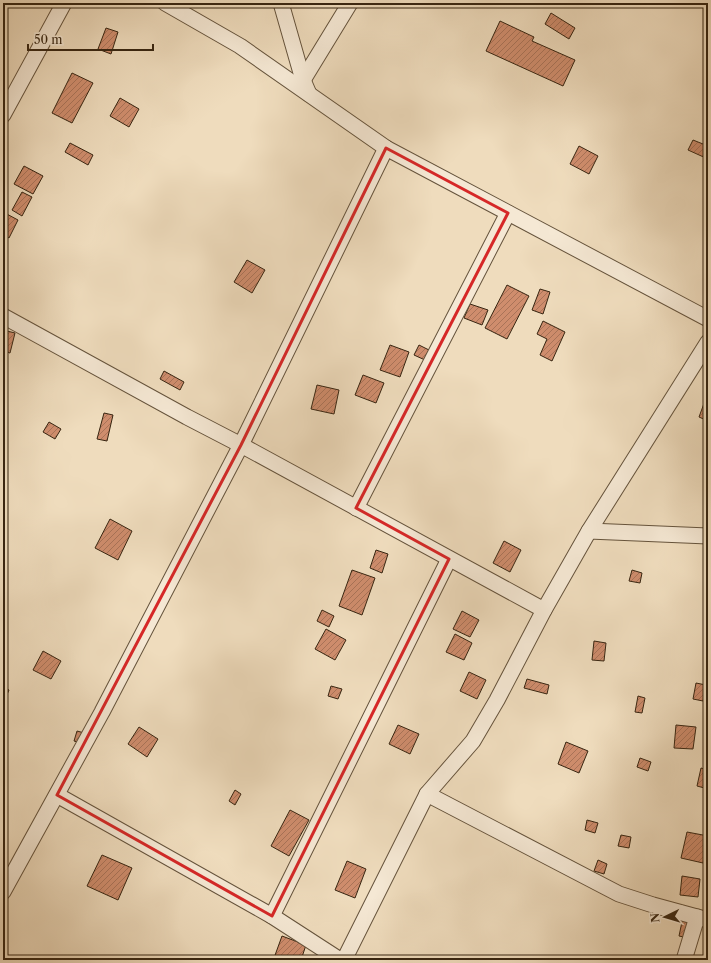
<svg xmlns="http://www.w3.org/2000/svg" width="711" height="963" font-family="'Libre Caslon Text',serif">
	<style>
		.building { fill: url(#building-hatch); stroke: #372511 }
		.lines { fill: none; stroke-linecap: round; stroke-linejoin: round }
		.minor-casing { stroke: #65533c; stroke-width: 17 }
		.minor { stroke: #f5e8d4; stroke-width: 15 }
		.marked { fill: none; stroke: #d62828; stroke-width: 3; stroke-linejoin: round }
	</style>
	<defs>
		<pattern id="building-hatch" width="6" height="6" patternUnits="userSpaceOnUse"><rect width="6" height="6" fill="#cf8d6d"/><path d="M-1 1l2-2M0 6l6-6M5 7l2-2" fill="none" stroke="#a97358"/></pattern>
	</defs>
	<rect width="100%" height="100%" fill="#efdcbd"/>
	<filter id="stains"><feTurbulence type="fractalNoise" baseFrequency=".005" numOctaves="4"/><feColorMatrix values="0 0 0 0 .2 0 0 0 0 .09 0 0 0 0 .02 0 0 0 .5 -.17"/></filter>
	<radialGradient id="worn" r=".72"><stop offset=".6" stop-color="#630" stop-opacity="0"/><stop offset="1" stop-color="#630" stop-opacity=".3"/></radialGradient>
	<g class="building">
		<polygon points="551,13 575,28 569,39 545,24"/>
		<polygon points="500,21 534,37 532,41 575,60 563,86 486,51"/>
		<polygon points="106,28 118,32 111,54 98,49"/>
		<polygon points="72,73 93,83 72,123 52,113"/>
		<polygon points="120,98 139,109 129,127 110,116"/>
		<polygon points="693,140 708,146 708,159 688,150"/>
		<polygon points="70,143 93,155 88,165 65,152"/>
		<polygon points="579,146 598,156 589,174 570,164"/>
		<polygon points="24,166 43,176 33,194 14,184"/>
		<polygon points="22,192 32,197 22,216 12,210"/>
		<polygon points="3,212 18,220 9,238 3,234"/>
		<polygon points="247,260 265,270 252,293 234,282"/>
		<polygon points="507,285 529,296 507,339 485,328"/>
		<polygon points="540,289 550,292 543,314 532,310"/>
		<polygon points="470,304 488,310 482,325 464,318"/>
		<polygon points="543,321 565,332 552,361 540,355 547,339 537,334"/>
		<polygon points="3,330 15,333 10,353 3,351"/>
		<polygon points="390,345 409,352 400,377 380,370"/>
		<polygon points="419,345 429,350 425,360 414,355"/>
		<polygon points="164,371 184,382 180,390 160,379"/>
		<polygon points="363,375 384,383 376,403 355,395"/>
		<polygon points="317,385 339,390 334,414 311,409"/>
		<polygon points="706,398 708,399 708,421 699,417"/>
		<polygon points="104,413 113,415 107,441 97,439"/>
		<polygon points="49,422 61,429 55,439 43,432"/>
		<polygon points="110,519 132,531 118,560 95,548"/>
		<polygon points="504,541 521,550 510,572 493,563"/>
		<polygon points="376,550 388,554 382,573 370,568"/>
		<polygon points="352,570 375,578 362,615 339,606"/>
		<polygon points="632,570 642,573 640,583 629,581"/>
		<polygon points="322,610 334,616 329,627 317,621"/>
		<polygon points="462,611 479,620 470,637 453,629"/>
		<polygon points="326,629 346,640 335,660 315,649"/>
		<polygon points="455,634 472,643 464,660 446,652"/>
		<polygon points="594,641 606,643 604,661 592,660"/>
		<polygon points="43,651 61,661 51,679 33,670"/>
		<polygon points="469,672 486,680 477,699 460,691"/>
		<polygon points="527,679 549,685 547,694 524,688"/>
		<polygon points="696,683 706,685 703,701 693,699"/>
		<polygon points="331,686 342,689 338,699 328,696"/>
		<polygon points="3,687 9,690 5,699 3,698"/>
		<polygon points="638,696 645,698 642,713 635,712"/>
		<polygon points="398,725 419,734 410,754 389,744"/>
		<polygon points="676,725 696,727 693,749 674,748"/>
		<polygon points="139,727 158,739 147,757 128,744"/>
		<polygon points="77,731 88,734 84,744 74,741"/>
		<polygon points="566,742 588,751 579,773 558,764"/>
		<polygon points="640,758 651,762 648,771 637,767"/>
		<polygon points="701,768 708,770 708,789 697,786"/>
		<polygon points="235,790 241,794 235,805 229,801"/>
		<polygon points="290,810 309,820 289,856 271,846"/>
		<polygon points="587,820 598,823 595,833 585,830"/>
		<polygon points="687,832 708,836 708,841 703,863 681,858"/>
		<polygon points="621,835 631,837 629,848 618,846"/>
		<polygon points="102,855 132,868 118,900 87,886"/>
		<polygon points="598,860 607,864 604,874 594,871"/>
		<polygon points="347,861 366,869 355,898 335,890"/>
		<polygon points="682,876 700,879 698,897 680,895"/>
		<polygon points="683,917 692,920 688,938 679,936"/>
		<polygon points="282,936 306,945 301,960 281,960 274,958"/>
	</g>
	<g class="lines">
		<g class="minor-casing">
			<g id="minor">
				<polyline points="165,3 240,46 386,148 708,319"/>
				<polyline points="281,3 303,80 309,94"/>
				<polyline points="303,80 350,3"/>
				<polyline points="3,115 64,3"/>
				<polyline points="3,316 187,417 241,445 544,610"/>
				<polyline points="356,508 508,213"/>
				<polyline points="589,531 708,536"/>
				<polyline points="427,794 619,894 653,905 708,920"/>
				<polyline points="57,795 272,916 340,960"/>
				<polyline points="3,892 102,712 241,445 386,148"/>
				<polyline points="272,916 449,559"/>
				<polyline points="344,960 427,794 473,741 497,700 544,610 589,531 708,342"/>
				<polyline points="684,960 697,917"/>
			</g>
		</g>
		<use href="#minor" class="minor"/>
	</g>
	<path class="marked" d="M386 148 508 213 356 508 449 559 272 916 57 795 241 445Z"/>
	<rect width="711" height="963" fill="none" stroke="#efdcbd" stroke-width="16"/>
	<rect x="4" y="4" width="703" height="955" fill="none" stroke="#372511" stroke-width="2"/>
	<rect x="8" y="8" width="695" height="947" fill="none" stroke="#372511"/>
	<g transform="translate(665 917) rotate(265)" stroke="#f5e8d4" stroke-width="3" paint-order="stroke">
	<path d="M0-3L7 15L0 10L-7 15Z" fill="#372511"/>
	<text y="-6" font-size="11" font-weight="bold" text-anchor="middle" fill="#372511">N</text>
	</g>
	<path d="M28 44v6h125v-6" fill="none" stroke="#372511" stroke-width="2"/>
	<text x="34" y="44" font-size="12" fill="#372511" stroke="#f5e8d4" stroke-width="3" paint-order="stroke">50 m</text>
	<rect width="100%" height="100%" filter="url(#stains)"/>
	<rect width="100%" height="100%" fill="url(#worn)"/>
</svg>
